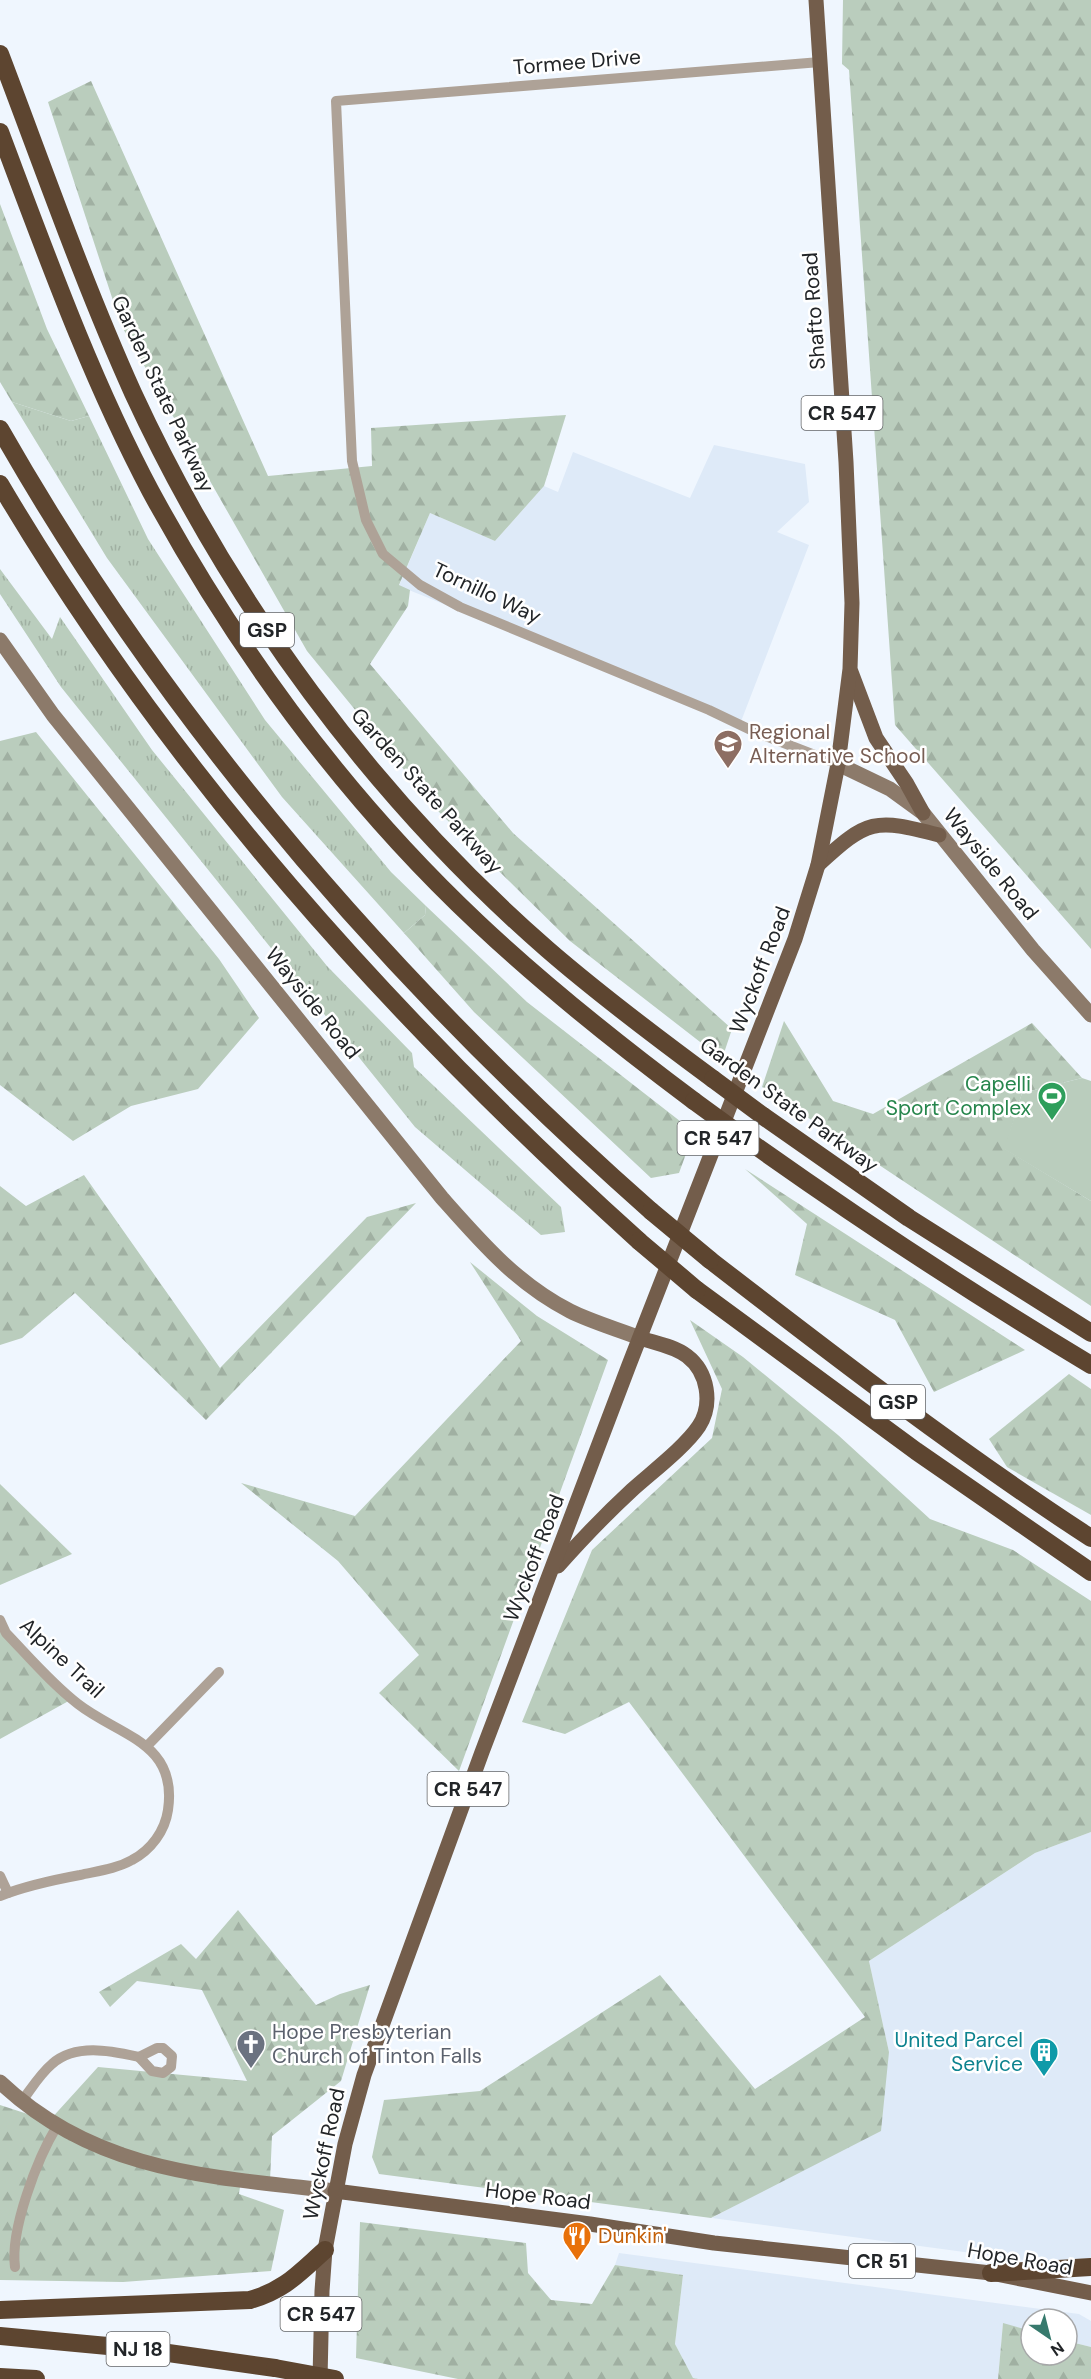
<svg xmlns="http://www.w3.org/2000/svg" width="1091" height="2379" font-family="'DM Sans',sans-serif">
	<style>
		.built { fill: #deeaf8 }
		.grass { fill: url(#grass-tufts) }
		.forest { fill: url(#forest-firs) }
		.park { fill: #bacdbd }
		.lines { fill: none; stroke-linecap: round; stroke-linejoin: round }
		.street { stroke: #aea297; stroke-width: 10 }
		.secondary { stroke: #8c7a6a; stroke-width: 15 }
		.primary { stroke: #735d4b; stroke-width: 15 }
		.highway { stroke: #5d4530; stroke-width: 18 }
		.highway-bridge { stroke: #5d4530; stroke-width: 18 }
		.labels { text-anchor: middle; stroke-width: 5; stroke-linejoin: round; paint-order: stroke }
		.shield { fill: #fff; stroke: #646668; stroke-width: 1.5 }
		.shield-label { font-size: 20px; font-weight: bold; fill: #222528 }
		.street-label { font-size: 21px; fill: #222528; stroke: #fff }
		.education-label { font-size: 21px; fill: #785e54; stroke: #fff; text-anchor: start }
		.leisure-label { font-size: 21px; fill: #27864d; stroke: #fff; text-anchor: end }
		.worship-label { font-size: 21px; fill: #5b616d; stroke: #fff; text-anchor: start }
		.culture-label { font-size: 21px; fill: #0d838f; stroke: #fff; text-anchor: end }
		.food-label { font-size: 21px; fill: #c56008; stroke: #fff; text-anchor: start }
	</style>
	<defs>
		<pattern id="grass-tufts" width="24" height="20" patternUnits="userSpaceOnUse" patternTransform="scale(1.5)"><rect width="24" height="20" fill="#bacdbd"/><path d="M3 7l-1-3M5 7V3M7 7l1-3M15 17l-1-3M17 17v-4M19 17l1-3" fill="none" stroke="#a0b0a2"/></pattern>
		<pattern id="forest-firs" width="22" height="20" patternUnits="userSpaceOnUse" patternTransform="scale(1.5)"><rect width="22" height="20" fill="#bacdbd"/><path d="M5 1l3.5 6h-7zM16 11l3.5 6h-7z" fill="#a0b0a2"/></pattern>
	</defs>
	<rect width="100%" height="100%" fill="#eff6fe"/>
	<g class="built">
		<polygon points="714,445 805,464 809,502 777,532 809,545 740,724 399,586 430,513 495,541 544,486 558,492 573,452 690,498"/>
		<polygon points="1091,1832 1091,2269 712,2218 749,2198 889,2052 869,1961 1035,1853"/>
		<polygon points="619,2253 1079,2314 1091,2321 1091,2347 1067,2341 1067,2319 1031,2319 1031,2331 1003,2324 998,2379 698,2379 693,2378 675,2344 683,2275 615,2265"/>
	</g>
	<g class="grass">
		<polygon points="12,402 71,421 89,416 148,539 265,720 391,872 426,906 425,915 404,933 282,797 107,558"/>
		<polygon points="0,569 52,639 60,617 152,750 327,966 412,1053 414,1067 561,1207 565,1232 541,1235 415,1127 61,687 0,594"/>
	</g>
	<g class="forest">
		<polygon points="843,0 1091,0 1091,949 895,725 849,70 842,64"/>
		<polygon points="91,81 268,476 372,466 371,428 566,415 544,486 495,541 430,513 399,585 410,590 408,606 370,664 513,833 732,1029 722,1059 570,941 437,810 307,651 121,325 48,102"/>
		<polygon points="0,204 47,329 89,416 71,421 12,402 0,382"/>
		<polygon points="36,732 219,959 259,1018 198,1089 131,1106 73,1141 0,1085 0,741"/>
		<polygon points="426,906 527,1002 694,1132 679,1173 651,1178 474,1012 404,933 425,915"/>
		<polygon points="784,1021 833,1101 873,1114 1032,1023 1082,1078 1022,1093 1005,1149 1091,1201 1091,1306 762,1087"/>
		<polygon points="745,1169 1025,1350 934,1392 895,1320 795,1275 807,1224"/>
		<polygon points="84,1175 220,1368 367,1217 416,1203 206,1420 75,1293 22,1338 0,1345 0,1186 26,1206"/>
		<polygon points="470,1262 537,1316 608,1360 459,1771 379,1693 419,1655 338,1561 241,1483 355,1516 521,1341"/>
		<polygon points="690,1320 743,1357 838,1435 930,1519 1013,1550 1091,1601 1091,1832 1035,1853 869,1961 889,2052 881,2131 711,2218 379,2174 372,2157 384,2100 480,2091 660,1975 755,2089 865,2017 629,1702 565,1734 522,1722 592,1550 712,1438 722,1389"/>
		<polygon points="1069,1374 1091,1389 1091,1515 1007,1467 989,1439"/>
		<polygon points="0,1484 72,1554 0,1585"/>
		<polygon points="0,1629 74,1698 0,1739"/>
		<polygon points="238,1910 316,2005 340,1994 370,1985 341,2081 272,2136 270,2181 241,2180 239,2194 284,2210 271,2271 123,2282 0,2280 0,2105 49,2121 98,2067 247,2081 202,1990 137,1981 110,2007 99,1992 181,1944 196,1959"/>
		<polygon points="360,2222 526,2243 528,2273 551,2300 592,2304 615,2265 683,2275 675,2344 693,2378 698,2379 458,2379 356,2358"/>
		<polygon points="1003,2323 1031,2331 1031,2355 1067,2355 1067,2341 1091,2347 1091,2379 998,2379"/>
	</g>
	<polygon class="park" points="1082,1078 1091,1081 1091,1201 1004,1149 1022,1093"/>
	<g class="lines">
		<g class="street">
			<polyline points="820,62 336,101 352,461 366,520 383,554 420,585 460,607 709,710 755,732 838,764"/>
			<path d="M0 1620 6 1633C29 1657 52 1684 78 1704 119 1736 178 1742 168 1810 165 1831 151 1850 132 1860 116 1869 98 1871 80 1875 53 1880 25 1886 0 1896"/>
			<polyline points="147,1746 219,1672"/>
			<polyline points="0,1876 8,1893"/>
			<polygon points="157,2048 163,2048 172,2056 171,2067 163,2073 152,2071 139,2057"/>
			<path d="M22 2101C31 2089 40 2074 52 2064 76 2043 111 2051 139 2057"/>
			<path d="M15 2267C10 2230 37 2159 57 2126"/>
		</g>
		<g class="secondary">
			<path d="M0 640 53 715 442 1198C481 1242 517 1284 570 1311 592 1322 617 1329 640 1338"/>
			<polyline points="838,764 890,789 923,813 1033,950 1091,1015"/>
			<path d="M0 2082C96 2173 212 2177 335 2191"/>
		</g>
		<g class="primary">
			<polyline points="851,672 876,738 907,784 923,813"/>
			<path d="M818 865C868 819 874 818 939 835"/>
			<path d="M558 1566C582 1539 606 1514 632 1490 652 1472 685 1447 699 1426 713 1404 708 1372 687 1356 674 1346 655 1343 640 1338"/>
			<polyline points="335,2191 590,2224 714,2243 991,2273 1091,2293"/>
			<polyline points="320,2379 322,2291 325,2250 345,2144 364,2075 482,1752 629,1365 795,939 818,865 838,764 850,669 852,603 846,462 816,0"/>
		</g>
		<g class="highway">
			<path d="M0 54C43 167 83 282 133 393 230 603 373 797 547 949 600 995 656 1037 713 1079"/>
			<path d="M0 132C46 254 90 377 151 492 237 650 346 799 478 923 546 987 619 1045 694 1101"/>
			<path d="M0 429C170 728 394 984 651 1211"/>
			<path d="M0 484C169 771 393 1019 639 1241"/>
			<polyline points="763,1116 909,1218 1091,1333"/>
			<path d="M753 1144C863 1222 976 1296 1091 1365"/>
			<path d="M710 1260C834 1356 959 1452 1091 1538"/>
			<polyline points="697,1290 916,1451 1091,1572"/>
			<polyline points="991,2273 1091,2267"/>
			<path d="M0 2310 250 2300C285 2290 299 2273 325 2250"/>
			<polyline points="0,2336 140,2349 275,2368"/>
			<polyline points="0,2377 36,2379"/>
		</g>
		<g class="highway-bridge">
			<polyline points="713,1079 763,1116"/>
			<polyline points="694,1101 753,1144"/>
			<polyline points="651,1211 710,1260"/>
			<polyline points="639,1241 697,1290"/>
			<polyline points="275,2368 335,2379"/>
		</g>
	</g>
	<defs>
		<g id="school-pin" transform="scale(1.5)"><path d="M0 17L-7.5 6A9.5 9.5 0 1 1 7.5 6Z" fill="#8d6e63" stroke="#fff"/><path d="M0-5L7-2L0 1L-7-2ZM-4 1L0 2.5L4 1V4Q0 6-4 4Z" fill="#fff"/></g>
		<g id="stadium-pin" transform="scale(1.5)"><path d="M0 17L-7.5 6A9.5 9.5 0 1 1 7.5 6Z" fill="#2e9e5b" stroke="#fff"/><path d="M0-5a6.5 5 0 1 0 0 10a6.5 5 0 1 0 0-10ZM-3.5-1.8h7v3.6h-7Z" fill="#fff"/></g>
		<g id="church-pin" transform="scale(1.5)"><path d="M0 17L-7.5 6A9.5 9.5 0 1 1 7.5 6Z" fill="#6b7280" stroke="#fff"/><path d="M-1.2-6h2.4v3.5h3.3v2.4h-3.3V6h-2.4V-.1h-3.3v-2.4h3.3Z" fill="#fff"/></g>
		<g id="building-pin" transform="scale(1.5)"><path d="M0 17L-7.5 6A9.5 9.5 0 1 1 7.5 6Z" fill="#0f9aa8" stroke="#fff"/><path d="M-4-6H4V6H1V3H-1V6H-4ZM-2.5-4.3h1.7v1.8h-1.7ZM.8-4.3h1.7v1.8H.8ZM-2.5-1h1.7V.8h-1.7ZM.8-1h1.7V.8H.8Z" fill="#fff"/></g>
		<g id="restaurant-pin" transform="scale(1.5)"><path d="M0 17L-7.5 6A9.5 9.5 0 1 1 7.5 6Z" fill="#e8710a" stroke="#fff"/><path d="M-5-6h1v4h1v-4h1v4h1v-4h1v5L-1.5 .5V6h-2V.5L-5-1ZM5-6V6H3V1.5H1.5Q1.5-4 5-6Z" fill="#fff"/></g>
	</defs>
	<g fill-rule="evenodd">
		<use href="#school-pin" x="728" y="744"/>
		<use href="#stadium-pin" x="1052" y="1096"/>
		<use href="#church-pin" x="251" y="2044"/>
		<use href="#building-pin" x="1044" y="2052"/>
		<use href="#restaurant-pin" x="577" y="2236"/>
	</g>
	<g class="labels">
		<g class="shield">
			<rect x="801.5" y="396" width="81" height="34" rx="4.5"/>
			<rect x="240" y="613" width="54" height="34" rx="4.5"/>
			<rect x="677.5" y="1121" width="81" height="34" rx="4.5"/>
			<rect x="871" y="1385" width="54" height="34" rx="4.5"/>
			<rect x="427.5" y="1772" width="81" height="34" rx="4.5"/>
			<rect x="849" y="2244" width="66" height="34" rx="4.5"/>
			<rect x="280.5" y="2297" width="81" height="34" rx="4.5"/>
			<rect x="106.5" y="2332" width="63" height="34" rx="4.5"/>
		</g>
		<g class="shield-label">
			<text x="842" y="420">CR 547</text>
			<text x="267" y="637">GSP</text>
			<text x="718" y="1145">CR 547</text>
			<text x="898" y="1409">GSP</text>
			<text x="468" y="1796">CR 547</text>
			<text x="882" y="2268">CR 51</text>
			<text x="321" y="2321">CR 547</text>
			<text x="138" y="2356">NJ 18</text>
		</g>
		<g class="street-label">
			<text transform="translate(577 62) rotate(-5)" y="7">Tormee Drive</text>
			<text transform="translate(814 311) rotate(-94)" y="7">Shafto Road</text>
			<text transform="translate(163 394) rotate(65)" y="7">Garden State Parkway</text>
			<text transform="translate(487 593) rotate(25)" y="7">Tornillo Way</text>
			<text transform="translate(427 791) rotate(48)" y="7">Garden State Parkway</text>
			<text transform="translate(991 864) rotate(51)" y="7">Wayside Road</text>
			<text transform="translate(760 970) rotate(-69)" y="7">Wyckoff Road</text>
			<text transform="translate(313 1003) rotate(51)" y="7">Wayside Road</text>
			<text transform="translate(789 1105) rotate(36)" y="7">Garden State Parkway</text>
			<text transform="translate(534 1558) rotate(-69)" y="7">Wyckoff Road</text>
			<text transform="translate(62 1658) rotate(43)" y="7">Alpine Trail</text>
			<text transform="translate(324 2154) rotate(-78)" y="7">Wyckoff Road</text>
			<text transform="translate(538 2196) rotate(7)" y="7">Hope Road</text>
			<text transform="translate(1020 2259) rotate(10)" y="7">Hope Road</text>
		</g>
		<g class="education-label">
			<text x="749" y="739">Regional<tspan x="749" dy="24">Alternative School</tspan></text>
		</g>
		<g class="leisure-label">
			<text x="1031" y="1091">Capelli<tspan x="1031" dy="24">Sport Complex</tspan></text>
		</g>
		<g class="worship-label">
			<text x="272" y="2039">Hope Presbyterian<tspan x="272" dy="24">Church of Tinton Falls</tspan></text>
		</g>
		<g class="culture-label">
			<text x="1023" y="2047">United Parcel<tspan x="1023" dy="24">Service</tspan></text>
		</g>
		<g class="food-label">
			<text x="598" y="2243">Dunkin'</text>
		</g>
	</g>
	<g transform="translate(1049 2337) rotate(145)"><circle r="28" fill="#ffffff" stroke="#a7a8a9" stroke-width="1.5"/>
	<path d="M0-4.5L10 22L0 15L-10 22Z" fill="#377a6d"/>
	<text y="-9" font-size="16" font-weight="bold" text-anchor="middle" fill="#222528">N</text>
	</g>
</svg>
